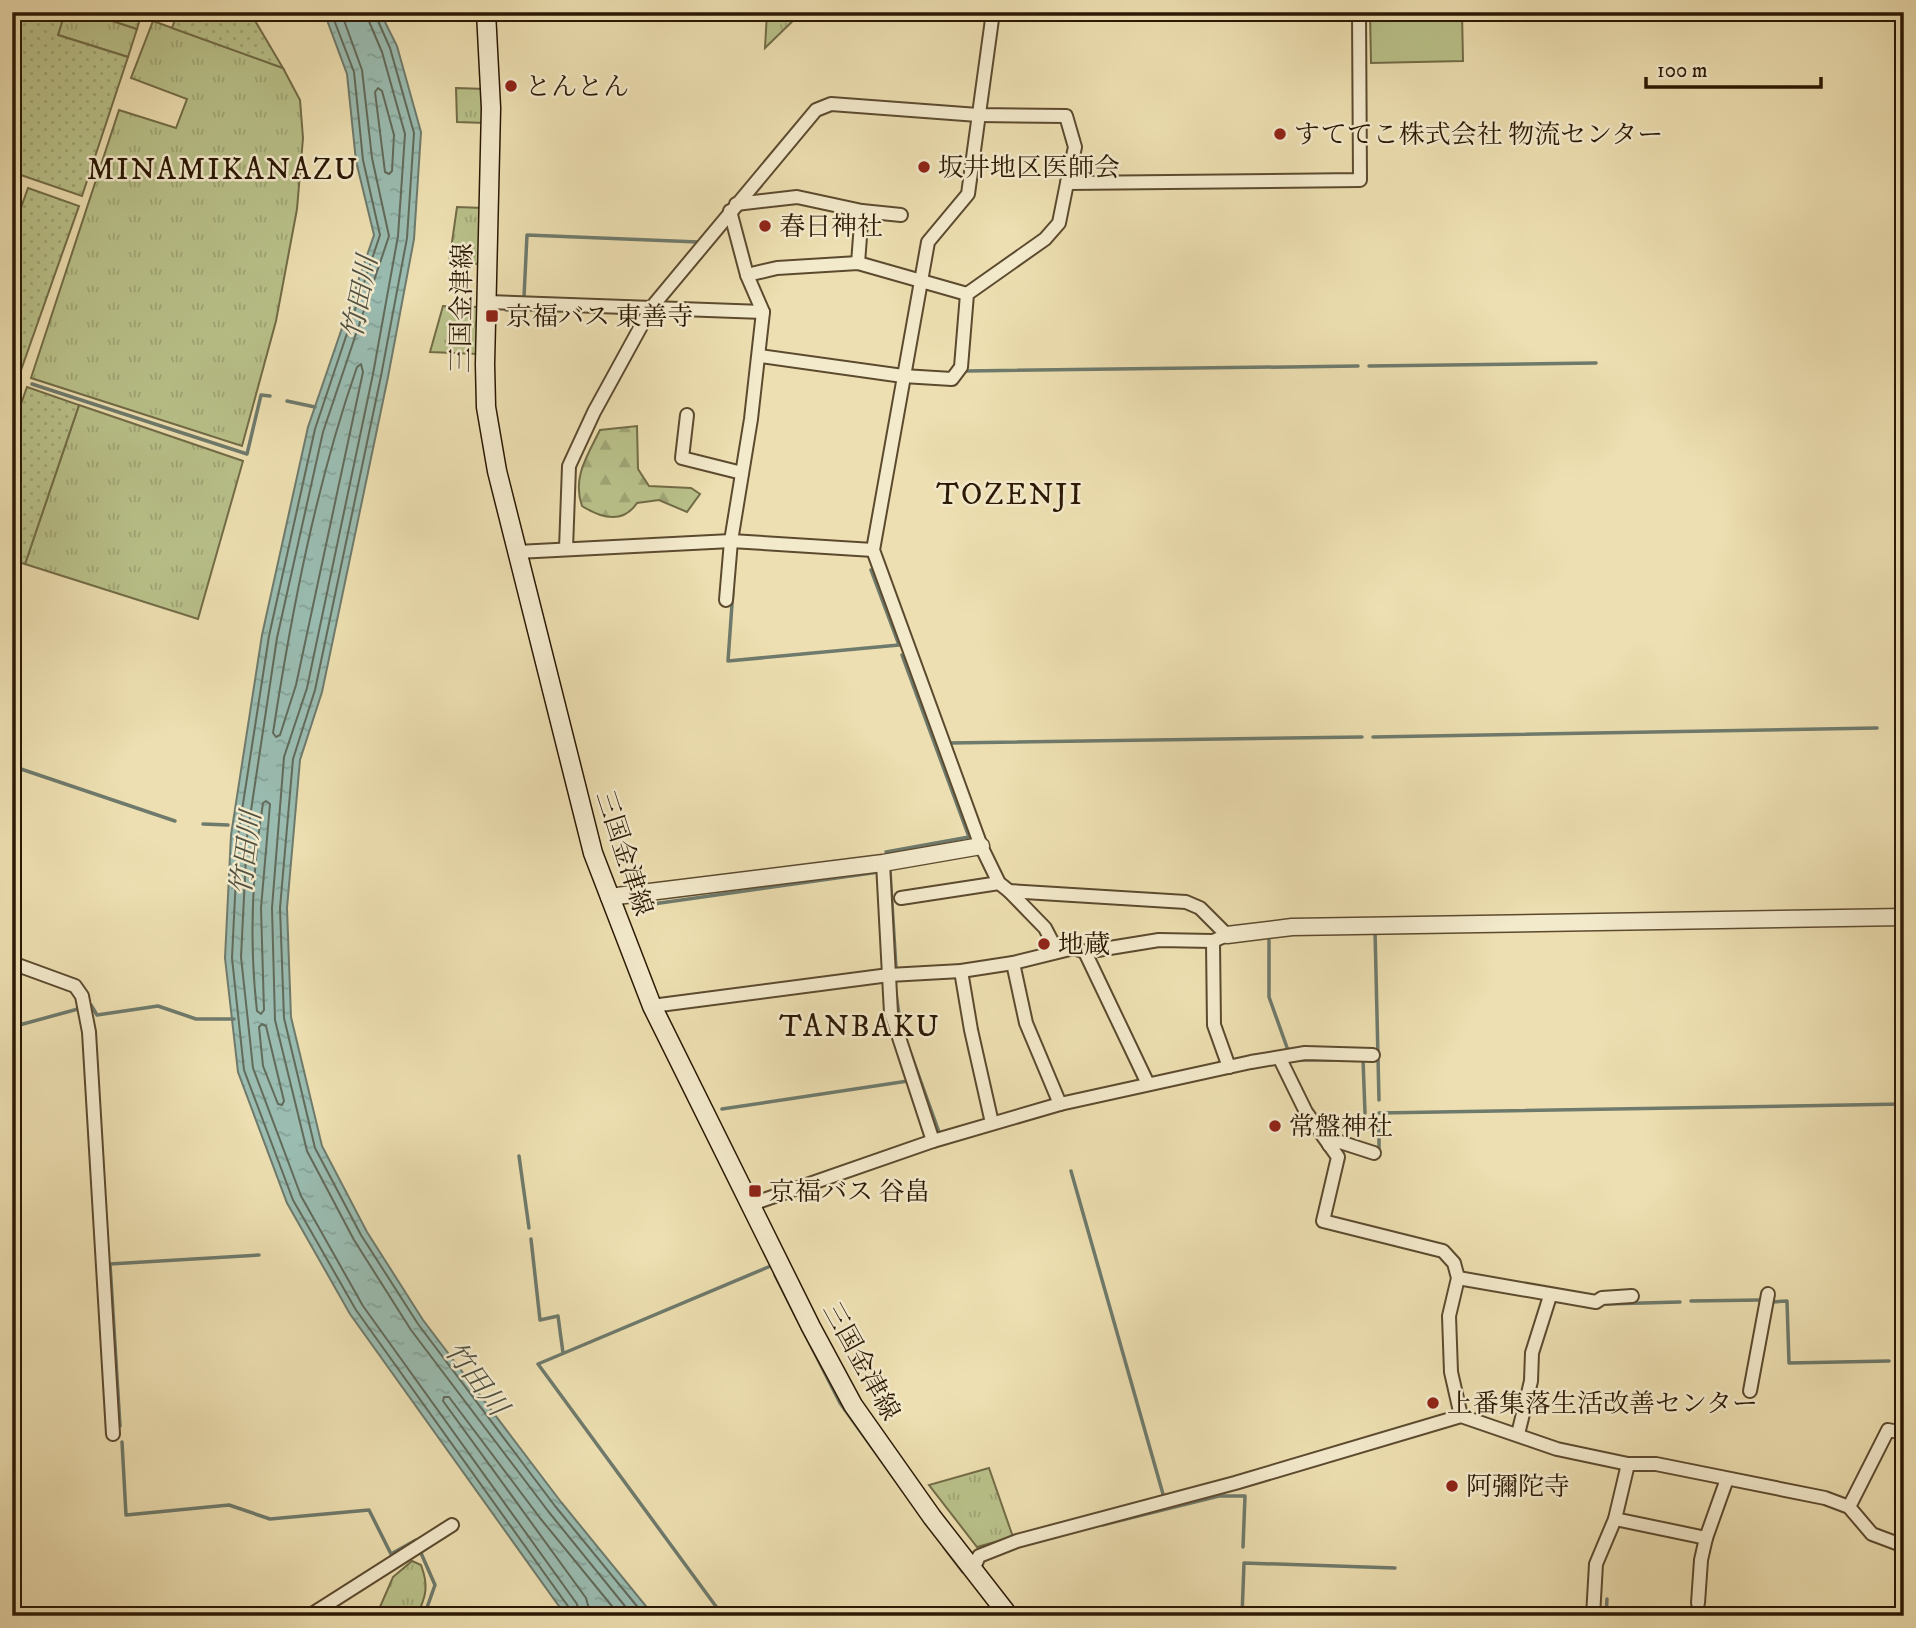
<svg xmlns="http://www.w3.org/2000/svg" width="1916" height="1628" font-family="'IM FELL DW Pica','Noto Serif JP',serif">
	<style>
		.grass { fill: url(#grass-tufts); stroke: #726c47; stroke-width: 2 }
		.forest { fill: url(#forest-firs); stroke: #726c47; stroke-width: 2 }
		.park { fill: url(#park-dots); stroke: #726c47; stroke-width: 2 }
		.pitch { fill: #b9c18a; stroke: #726c47; stroke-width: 2 }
		.water { fill: url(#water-ripples); stroke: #6e7a6c; stroke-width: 2 }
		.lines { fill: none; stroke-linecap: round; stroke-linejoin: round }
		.shore { stroke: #626a5a; stroke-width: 2 }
		.stream { stroke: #6e7a6c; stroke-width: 3.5 }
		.minor-casing { stroke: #5c4a2f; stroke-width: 16 }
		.tertiary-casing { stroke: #5c4a2f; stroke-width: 19 }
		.secondary-casing { stroke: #2b1804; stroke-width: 21 }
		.minor { stroke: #f3eacc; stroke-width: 12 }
		.tertiary { stroke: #f3eacc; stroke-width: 16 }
		.secondary { stroke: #f3eacc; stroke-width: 18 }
		.poi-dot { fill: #8f2418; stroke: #f3eacc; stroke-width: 2.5 }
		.labels { text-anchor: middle; stroke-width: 5; stroke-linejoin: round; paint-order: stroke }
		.poi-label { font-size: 26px; fill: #2b1804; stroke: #f3eacc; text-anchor: start }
		.street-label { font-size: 26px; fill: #2b1804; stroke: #f3eacc }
		.water-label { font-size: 28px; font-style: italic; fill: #525141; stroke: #f3eacc }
		.quarter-label { font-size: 30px; letter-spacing: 2px; fill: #2b1804; stroke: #f3eacc }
	</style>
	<defs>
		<pattern id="grass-tufts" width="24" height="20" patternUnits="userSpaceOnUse" patternTransform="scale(1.75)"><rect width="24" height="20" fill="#b9c18a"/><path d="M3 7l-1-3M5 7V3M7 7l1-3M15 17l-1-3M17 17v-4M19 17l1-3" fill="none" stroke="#9fa575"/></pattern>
		<pattern id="forest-firs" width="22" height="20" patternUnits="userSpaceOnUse" patternTransform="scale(1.75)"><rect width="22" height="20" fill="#b9c18a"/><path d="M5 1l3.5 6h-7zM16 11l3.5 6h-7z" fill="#9fa575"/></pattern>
		<pattern id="park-dots" width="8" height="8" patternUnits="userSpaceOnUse" patternTransform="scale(1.75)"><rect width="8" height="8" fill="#b9c18a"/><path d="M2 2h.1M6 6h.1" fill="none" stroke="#9fa575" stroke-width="1.8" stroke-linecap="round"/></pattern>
		<pattern id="water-ripples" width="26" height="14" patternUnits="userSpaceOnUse" patternTransform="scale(1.75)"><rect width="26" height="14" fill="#9abcb1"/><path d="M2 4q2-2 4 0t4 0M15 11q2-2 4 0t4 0" fill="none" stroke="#85a197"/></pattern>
	</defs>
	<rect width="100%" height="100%" fill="#eddfb1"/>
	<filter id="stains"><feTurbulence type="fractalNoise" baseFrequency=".00286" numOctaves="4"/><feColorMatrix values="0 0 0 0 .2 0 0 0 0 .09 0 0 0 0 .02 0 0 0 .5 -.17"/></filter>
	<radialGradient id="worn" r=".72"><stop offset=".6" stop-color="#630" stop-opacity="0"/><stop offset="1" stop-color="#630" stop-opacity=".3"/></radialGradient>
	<g class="grass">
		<polygon points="65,12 85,12 137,29 128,57 58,35"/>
		<polygon points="767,12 802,12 765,48"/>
		<polygon points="153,21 283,68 300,100 303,138 297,209 276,321 242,446 31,378 119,110 176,128 187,99 131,78"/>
		<polygon points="456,88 486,89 485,123 457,122"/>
		<polygon points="457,207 483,208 481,264 449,263"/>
		<polygon points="443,306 480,307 478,354 430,352"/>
		<polygon points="79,405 243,461 198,619 25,564"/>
		<polygon points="989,1468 1013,1537 977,1547 929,1485"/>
		<path d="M412 1561 421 1565C429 1586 426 1596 417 1616H376L393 1577Z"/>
	</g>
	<path class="forest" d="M637 426 638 469 649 486 691 488 700 494 687 512 659 500 637 503C623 524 601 518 582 506 572 478 587 456 600 430Z"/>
	<g class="park">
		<polygon points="12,12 65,12 58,35 128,57 82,196 12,172"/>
		<polygon points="85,12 142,12 137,29"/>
		<polygon points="178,12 251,14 283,68 172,28"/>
		<polygon points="28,188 79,206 20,373 12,370 12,233"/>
		<polygon points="27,387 79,405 25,564 12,560 12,429"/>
	</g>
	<polygon class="pitch" points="1370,12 1462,12 1463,61 1371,63"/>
	<polygon class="water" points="324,12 380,12 397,46 421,132 414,239 388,377 322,692 300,760 287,908 291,1017 322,1146 367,1232 423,1320 561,1502 654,1616 566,1616 350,1314 287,1203 238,1072 225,958 231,835 262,635 308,427 374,235 356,161 347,74"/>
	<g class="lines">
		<g class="shore">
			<polyline points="331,12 354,72 363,160 380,235 315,429 269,636 238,836 232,958 244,1070 293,1200 356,1310 570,1609 571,1616"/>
			<polyline points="341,12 362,70 372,158 389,236 323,432 277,638 247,837 241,957 253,1068 301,1196 363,1306 577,1604 580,1616"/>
			<polyline points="365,12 382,52 405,134 398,236 373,374 307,688 284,757 272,908 275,1020 307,1151 354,1240 411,1330 548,1511 633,1616"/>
			<polyline points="374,12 390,48 414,133 407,238 381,376 315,690 293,759 280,908 284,1018 315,1148 361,1235 418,1324 555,1506 645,1616"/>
			<polygon points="378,88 382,91 394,135 392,171 389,174 385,172 375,92"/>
			<path d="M361 364 363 372 296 685 280 735 276 737 273 733C292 609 316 485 357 367Z"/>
			<path d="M266 801 270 804 261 908 264 1010 261 1014 257 1011C249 942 252 872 263 803Z"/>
			<polygon points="262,1024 266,1026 284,1101 282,1105 278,1104 263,1066 259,1027"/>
			<polyline points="591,1616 586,1598 443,1401 444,1397 449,1397 540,1518 620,1616"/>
		</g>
		<g class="stream">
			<polyline points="524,297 527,235 698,242"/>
			<polyline points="506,310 523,310"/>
			<polyline points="1369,366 1596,363"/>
			<polyline points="967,371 1358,366"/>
			<polyline points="12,376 17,378"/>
			<polyline points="32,384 247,454 261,395 270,396"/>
			<polyline points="287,401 315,407"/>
			<polyline points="733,590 728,661 899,645 871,570"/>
			<polyline points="1373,737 1877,728"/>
			<polyline points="949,743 1362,737"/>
			<polyline points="12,766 175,821"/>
			<polyline points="203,824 228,825"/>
			<polyline points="886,852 969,837 902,655"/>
			<polyline points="887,871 890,871 896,968"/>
			<polyline points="632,907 879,872"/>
			<polyline points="1375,930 1379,1100"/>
			<polyline points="1269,940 1269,997 1289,1053"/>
			<polyline points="896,994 900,1021"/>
			<polyline points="91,1005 97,1015 158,1006 196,1019 234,1019"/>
			<polyline points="12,1027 78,1009"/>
			<polyline points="903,1032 939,1132"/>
			<polyline points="1363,1059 1365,1113"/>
			<polyline points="1296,1060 1334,1060"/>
			<polyline points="722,1109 908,1081"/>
			<polyline points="1379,1113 1904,1104"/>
			<polyline points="1379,1148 1379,1122"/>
			<polyline points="519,1156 529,1228"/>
			<polyline points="1071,1171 1163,1494"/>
			<polyline points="531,1239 540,1320 558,1316 563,1353"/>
			<polyline points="775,1275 840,1403 904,1492"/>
			<polyline points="1691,1301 1761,1300"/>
			<polyline points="1772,1302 1787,1301 1789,1363 1889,1361"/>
			<polyline points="1606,1304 1680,1302"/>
			<polyline points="120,1426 110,1264 259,1255"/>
			<polyline points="122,1442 126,1515 229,1505 270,1519 369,1510 391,1554 416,1540"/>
			<polyline points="1102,1525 1219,1496 1245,1496 1243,1547"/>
			<polyline points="944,1547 963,1572"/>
			<polyline points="421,1553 435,1585 424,1616"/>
			<polyline points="723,1616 538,1364 773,1265"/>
			<polyline points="1242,1616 1244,1563 1395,1568"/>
			<polyline points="1606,1616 1607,1599"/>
		</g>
		<g class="minor-casing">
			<g id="minor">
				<polyline points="736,204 797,197 862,211 858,263"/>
				<polyline points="730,211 747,275"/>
				<polyline points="862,211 901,215"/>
				<polyline points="487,302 763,312"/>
				<polyline points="760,356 903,376 952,379 961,367 967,294 1045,239 1059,223 1067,183 1360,180 1359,12"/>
				<polyline points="687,415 682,458 742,473"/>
				<polyline points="566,549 569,466 594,412 651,308 816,110 831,104 978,115 1066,116 1075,147 1067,183"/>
				<polyline points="517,552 731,541 873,550"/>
				<polyline points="726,600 731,541 751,419 763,312 747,275 777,268 858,263 967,294"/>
				<polyline points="883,863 891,1013 933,1141"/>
				<polyline points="1009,891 1045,928 1057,951"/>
				<polyline points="901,898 999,883"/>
				<polyline points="1213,941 1214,1025 1229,1067"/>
				<polyline points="1085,952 1148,1084"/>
				<polyline points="12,963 75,986 82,996 89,1032 113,1434"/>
				<polyline points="1013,963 1026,1023 1060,1104"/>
				<polyline points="961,971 971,1030 992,1123"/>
				<polyline points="652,1006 889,975 961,971 1013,963 1074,948 1085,952 1159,940 1213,941 1227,935 1200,908 1186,902 1009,891 999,883 981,846 873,550 928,242 968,194 993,12"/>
				<polyline points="1280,1059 1306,1112 1338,1157 1323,1221 1443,1251 1454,1263 1458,1278 1449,1316 1451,1372 1461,1416"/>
				<polyline points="1329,1145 1340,1142 1374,1153"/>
				<polyline points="752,1204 933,1141 1060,1104 1251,1062 1305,1053 1373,1055"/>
				<polyline points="1458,1278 1596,1302 1602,1298 1632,1296"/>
				<polyline points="1750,1391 1768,1294"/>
				<polyline points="1518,1434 1531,1381 1532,1353 1550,1296"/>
				<polyline points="1849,1507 1888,1430 1904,1433"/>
				<polyline points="1615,1519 1706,1538 1727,1479"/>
				<polyline points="973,1570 979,1556 1017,1541 1235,1483 1461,1416 1557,1449 1628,1464 1656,1464 1825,1498 1849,1507 1872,1534 1904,1546"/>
				<polyline points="1698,1603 1701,1560 1706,1538"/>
				<polyline points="309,1616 452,1525"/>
				<polyline points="1593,1616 1596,1564 1615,1519 1628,1464"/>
			</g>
		</g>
		<g class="tertiary-casing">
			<g id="tertiary">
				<polyline points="609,897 883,863 981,846"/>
				<polyline points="1227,935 1292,927 1904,917"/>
			</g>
		</g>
		<g class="secondary-casing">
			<polyline id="secondary" points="486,12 491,108 485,364 486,407 497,471 593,853 652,1006 811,1327 853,1405 932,1517 1009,1616"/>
		</g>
		<use href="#minor" class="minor"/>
		<use href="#tertiary" class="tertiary"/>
		<use href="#secondary" class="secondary"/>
	</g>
	<g class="poi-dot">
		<circle cx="511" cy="86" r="7"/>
		<circle cx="1280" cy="134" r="7"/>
		<circle cx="924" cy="167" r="7"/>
		<circle cx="765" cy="226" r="7"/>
		<rect x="485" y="309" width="14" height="14" rx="3.5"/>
		<circle cx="1044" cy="944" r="7"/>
		<circle cx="1275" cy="1126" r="7"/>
		<rect x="748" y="1184" width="14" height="14" rx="3.5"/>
		<circle cx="1433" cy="1403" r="7"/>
		<circle cx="1452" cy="1486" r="7"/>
	</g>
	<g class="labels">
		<g class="poi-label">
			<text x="525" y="95">とんとん</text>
			<text x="1294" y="143">すててこ株式会社 物流センター</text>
			<text x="938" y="176">坂井地区医師会</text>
			<text x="779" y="235">春日神社</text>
			<text x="506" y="325">京福バス 東善寺</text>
			<text x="1058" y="953">地蔵</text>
			<text x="1289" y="1135">常盤神社</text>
			<text x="769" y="1200">京福バス 谷畠</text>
			<text x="1447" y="1412">上番集落生活改善センター</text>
			<text x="1466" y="1495">阿彌陀寺</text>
		</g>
		<g class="street-label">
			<text transform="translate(461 308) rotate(-89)" y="9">三国金津線</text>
			<text transform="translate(625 853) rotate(72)" y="9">三国金津線</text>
			<text transform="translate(862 1361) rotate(61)" y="9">三国金津線</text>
		</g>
		<g class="water-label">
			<text transform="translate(359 297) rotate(-79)" y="10">竹田川</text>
			<text transform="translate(245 853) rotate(-83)" y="10">竹田川</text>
			<text transform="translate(477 1378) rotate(53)" y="10">竹田川</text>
		</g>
		<g class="quarter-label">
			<text x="223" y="179">MINAMIKANAZU</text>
			<text x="1010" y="504">TOZENJI</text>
			<text x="860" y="1036">TANBAKU</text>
		</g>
	</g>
	<rect width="1916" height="1628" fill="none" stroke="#eddfb1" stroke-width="42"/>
	<rect x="14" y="14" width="1888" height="1600" fill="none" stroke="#2b1804" stroke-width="3.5"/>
	<rect x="21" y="21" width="1874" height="1586" fill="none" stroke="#2b1804" stroke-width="2"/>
	<path d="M1646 77v10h175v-10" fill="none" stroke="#2b1804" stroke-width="3.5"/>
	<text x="1657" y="77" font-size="21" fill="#2b1804" stroke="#f3eacc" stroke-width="5" paint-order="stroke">100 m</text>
	<rect width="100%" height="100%" filter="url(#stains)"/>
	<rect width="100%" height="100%" fill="url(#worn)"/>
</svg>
